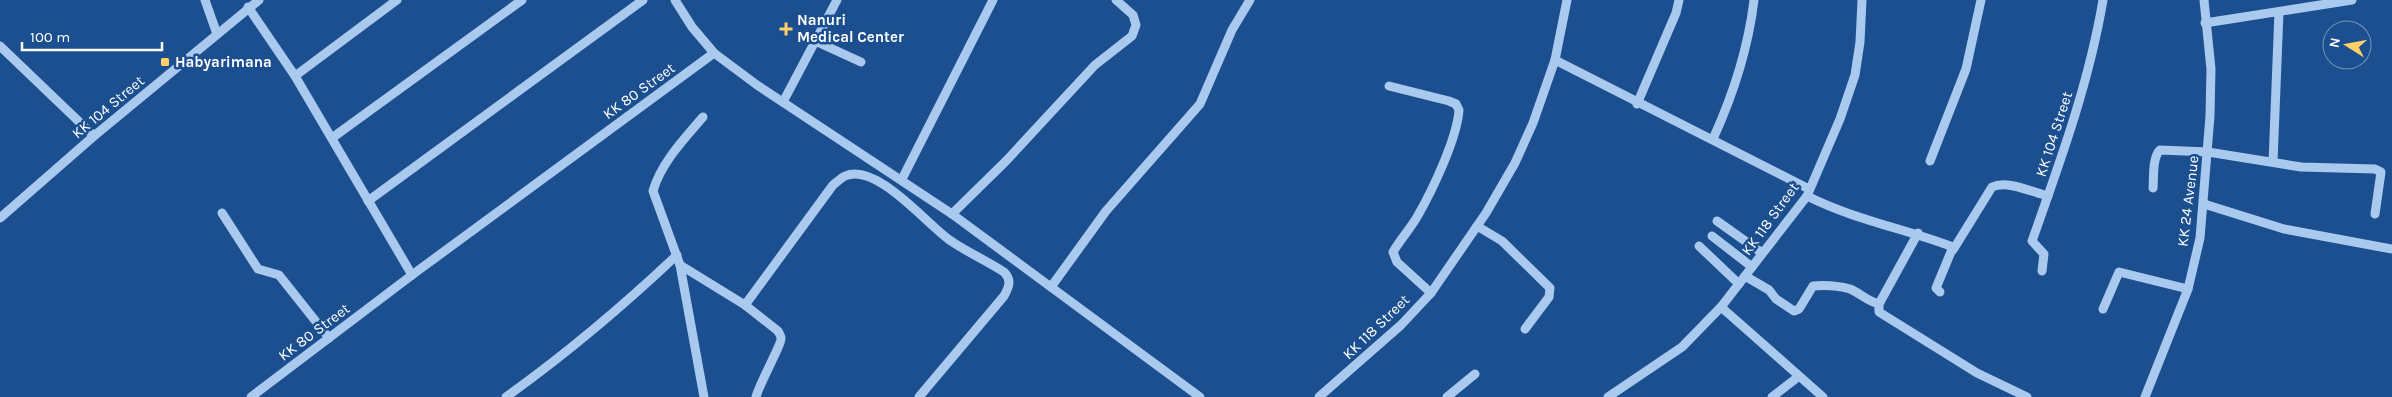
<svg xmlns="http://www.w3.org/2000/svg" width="2392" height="397" font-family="Karla,sans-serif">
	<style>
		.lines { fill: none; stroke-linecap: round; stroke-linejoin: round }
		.minor { stroke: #a9c9ee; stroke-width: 9 }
		.poi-dot { fill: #ffd166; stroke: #1b4f8f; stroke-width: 2 }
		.labels { text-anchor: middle; stroke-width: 5; stroke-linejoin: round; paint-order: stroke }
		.poi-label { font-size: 15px; font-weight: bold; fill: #fff; stroke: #1b4f8f; text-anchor: start }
		.street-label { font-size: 15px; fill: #fff; stroke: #1b4f8f }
	</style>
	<rect width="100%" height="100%" fill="#1b4f8f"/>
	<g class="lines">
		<g class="minor">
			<polyline points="205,0 217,34"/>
			<polyline points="675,0 692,27 714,53"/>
			<polyline points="248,7 295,76 412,275"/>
			<polyline points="2205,23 2352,0"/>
			<polyline points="815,41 861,62"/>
			<polyline points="0,46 94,136"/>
			<polyline points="1555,60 1809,189"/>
			<polyline points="295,76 397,0"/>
			<path d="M1389 86 1449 101 1456 104 1459 110C1457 139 1432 191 1417 217 1410 229 1400 240 1393 252L1397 262 1431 293"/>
			<polyline points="783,102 837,0"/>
			<polyline points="1637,104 1676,13 1679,0"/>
			<path d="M703 117C684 139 661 163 653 191L680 265 704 397"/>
			<polyline points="332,138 522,0"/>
			<path d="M1713 139C1734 93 1748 50 1754 0"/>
			<polyline points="1930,161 1966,69 1981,0"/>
			<polyline points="2273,162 2279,12"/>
			<polyline points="902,179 993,0"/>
			<path d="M2153 188C2154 177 2152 158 2160 150L2208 152 2301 167 2375 169 2381 172 2375 214"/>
			<path d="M1807 196C1855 220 1903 228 1953 247L1936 288 1940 292"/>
			<polyline points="368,201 643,0"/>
			<polyline points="2204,204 2284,229 2392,249"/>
			<polyline points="222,213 258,269 279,275 329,338"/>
			<polyline points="952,214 1006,161 1095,65 1132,36 1136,25 1133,15 1116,0"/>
			<polyline points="0,218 94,136 259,0"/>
			<polyline points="1717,221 1762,253"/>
			<polyline points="1477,226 1502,241 1550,288 1549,297 1525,329"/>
			<polyline points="1918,233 1879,304 1879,312 1977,373 2027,397"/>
			<polyline points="1712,236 1752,267"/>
			<polyline points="1699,246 1739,284"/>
			<path d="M1953 250 1992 187C2007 180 2032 192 2048 196"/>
			<path d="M680 265 745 305 778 331C779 333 781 336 781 338 782 344 759 384 756 397"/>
			<path d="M2042 271 2044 254 2032 241C2060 162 2089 83 2103 0"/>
			<path d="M1745 276 1769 290 1776 299 1794 311 1799 309 1813 286C1824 285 1839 286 1850 289 1860 293 1867 301 1879 304"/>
			<polyline points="1051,287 1106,211 1200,104 1232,30 1250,0"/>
			<path d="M745 305 833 185C837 182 841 178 845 176 877 162 927 225 951 241 967 252 987 261 1004 272 1012 280 1009 287 1004 296L919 397"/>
			<polyline points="1721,307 1823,397"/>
			<polyline points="2103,309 2119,272 2188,289"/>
			<polyline points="251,397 412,275 714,53 757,85 952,214 1200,397"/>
			<path d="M506 397C566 354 623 306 677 255"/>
			<polyline points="1319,397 1401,325 1431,293 1486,213 1515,163 1533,123 1555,60 1567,0"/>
			<polyline points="1447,397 1475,374"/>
			<polyline points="1608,397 1682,347 1721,307 1807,196 1840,119 1855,75 1860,42 1862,0"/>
			<polyline points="1772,397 1798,377"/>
			<polyline points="2145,397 2188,289 2200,238 2210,116 2211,69 2204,0"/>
		</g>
	</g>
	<g class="poi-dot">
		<path d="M783.5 21.5h5v5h5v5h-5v5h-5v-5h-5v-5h5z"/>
		<rect x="160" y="57" width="10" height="10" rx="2.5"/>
	</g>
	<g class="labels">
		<g class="poi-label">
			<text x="797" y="25">Nanuri<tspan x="797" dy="17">Medical Center</tspan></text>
			<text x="175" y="67">Habyarimana</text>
		</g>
		<g class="street-label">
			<text transform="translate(639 91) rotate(-36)" y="5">KK 80 Street</text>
			<text transform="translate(108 107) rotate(-40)" y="5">KK 104 Street</text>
			<text transform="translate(2054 134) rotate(-72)" y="5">KK 104 Street</text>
			<text transform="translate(2188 201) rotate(-83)" y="5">KK 24 Avenue</text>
			<text transform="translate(1770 219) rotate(-54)" y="5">KK 118 Street</text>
			<text transform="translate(1376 327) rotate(-44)" y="5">KK 118 Street</text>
			<text transform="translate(314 332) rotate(-37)" y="5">KK 80 Street</text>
		</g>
	</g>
	<g transform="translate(2347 45) rotate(281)"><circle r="24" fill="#1b4f8f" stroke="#7695bc"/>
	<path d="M0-4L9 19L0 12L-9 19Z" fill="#ffd166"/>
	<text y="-8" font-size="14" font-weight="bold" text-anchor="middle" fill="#ffffff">N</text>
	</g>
	<path d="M22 42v8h140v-8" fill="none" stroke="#ffffff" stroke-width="2.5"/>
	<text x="30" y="42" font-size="15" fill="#ffffff" stroke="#1b4f8f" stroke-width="4" paint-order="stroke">100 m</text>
</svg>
